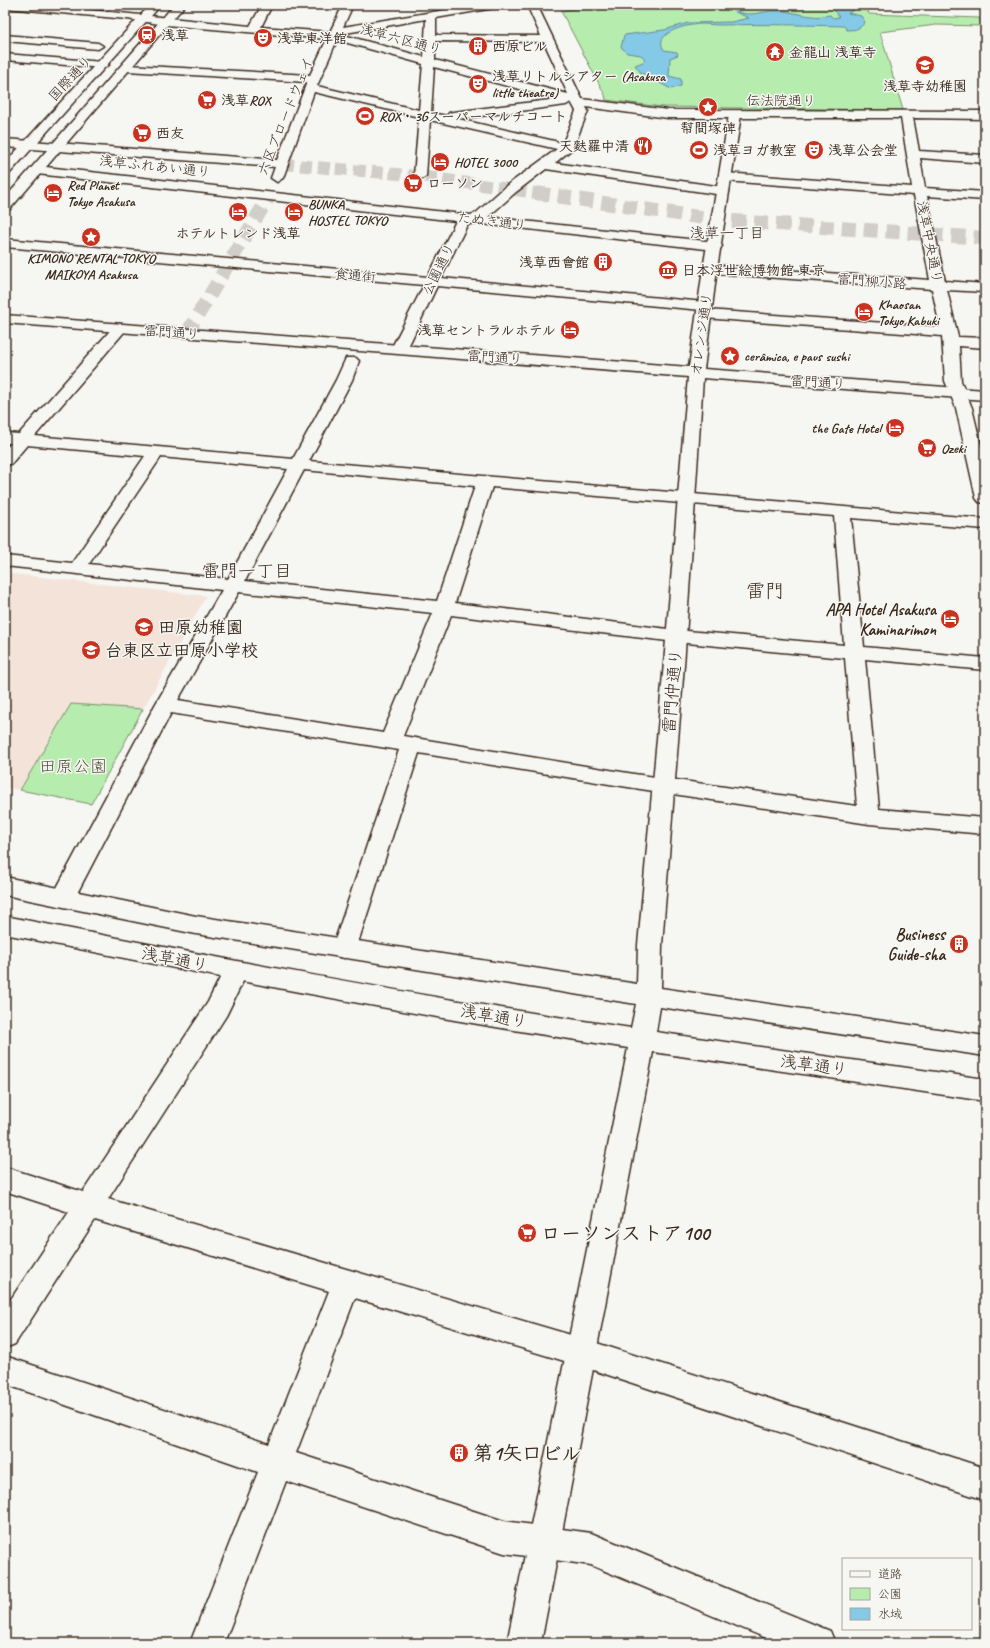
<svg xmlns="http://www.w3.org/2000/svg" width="990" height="1648" font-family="Caveat,'Klee One',sans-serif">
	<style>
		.built { fill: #f3e3d9 }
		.green { fill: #b6edaf; stroke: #788c66 }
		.water { fill: #84c9e6; stroke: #678996 }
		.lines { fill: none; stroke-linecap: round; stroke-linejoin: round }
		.street-tunnel-far1 { stroke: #d1cdc8; stroke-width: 12; stroke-dasharray: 12 6; stroke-linecap: butt }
		.street-tunnel { stroke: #d1cdc8; stroke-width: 14; stroke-dasharray: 14 8; stroke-linecap: butt }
		.street-casing { stroke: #3b2a1e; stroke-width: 3 }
		.secondary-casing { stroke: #3b2a1e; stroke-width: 3 }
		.street { fill: #f6f6f2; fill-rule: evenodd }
		.secondary { fill: #f6f6f2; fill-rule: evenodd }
		.labels { text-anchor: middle; stroke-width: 3; stroke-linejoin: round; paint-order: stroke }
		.far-poi-label { font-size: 14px; font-weight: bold; fill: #3b2a1e; stroke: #f6f6f2; text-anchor: start }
		.far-street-label { font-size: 14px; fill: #3b2a1e; stroke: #f6f6f2 }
		.far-neighbourhood-label { font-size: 15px; fill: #3b2a1e; stroke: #f6f6f2 }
		.poi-label { font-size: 17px; font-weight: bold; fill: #3b2a1e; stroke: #f6f6f2; text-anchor: end }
		.street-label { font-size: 17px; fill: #3b2a1e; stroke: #f6f6f2 }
		.park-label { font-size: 17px; fill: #54513b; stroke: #f6f6f2 }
		.neighbourhood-label { font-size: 18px; fill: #3b2a1e; stroke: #f6f6f2 }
		.quarter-label { font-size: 19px; fill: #3b2a1e; stroke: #f6f6f2 }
		.near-poi-label { font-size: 20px; font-weight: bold; fill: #3b2a1e; stroke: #f6f6f2; text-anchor: start }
	</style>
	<rect width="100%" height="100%" fill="#f6f6f2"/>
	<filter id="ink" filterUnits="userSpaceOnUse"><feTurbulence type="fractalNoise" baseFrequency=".025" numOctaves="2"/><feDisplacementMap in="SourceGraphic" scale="8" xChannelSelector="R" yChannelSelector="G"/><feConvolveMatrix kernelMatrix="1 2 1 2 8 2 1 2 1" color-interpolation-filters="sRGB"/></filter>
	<g filter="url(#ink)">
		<polygon class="built" points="5,573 206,596 143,709 71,704 20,790 5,787"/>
		<g class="green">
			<polygon points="597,5 866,5 869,14 979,18 983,26 936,25 880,32 903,110 663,107 606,100 605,95 561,11"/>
			<polygon points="71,704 143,709 91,804 20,790"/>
		</g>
		<path class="water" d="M733 5H739L738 12C751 17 762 11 775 11 788 10 799 15 812 16 818 17 824 16 830 15L833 18 839 17 833 9V5H855V9L848 13 861 16 865 22C860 29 856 30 847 30L844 26C802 25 762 24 720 25 711 25 702 23 693 25 682 26 653 34 664 50L677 52 678 55 670 58 669 76 681 79V86L671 89 641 73 635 65 643 62 645 59 641 55 627 53 621 47 624 35 664 30 688 23 731 22 749 18 735 12 731 7Z"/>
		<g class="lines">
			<polyline class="street-tunnel-far1" points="282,164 420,176 543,194"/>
			<g class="street-tunnel">
				<polyline points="536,193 719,220 985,238"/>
				<polyline points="187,333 270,195"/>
			</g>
			<g class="street-casing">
				<g id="street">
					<path d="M5 5H40L250 26 262 5H272L261 27 330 32 343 5H353L343 27 475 5H499L494 8 436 18V35L541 36 527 5H537L582 99 668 110 985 111V119L913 118 919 151 985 155V163L920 158 925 188 985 192V200L927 196 945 281 985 284V292L947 290 958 337 985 338V348L959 346 961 381 972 408 985 462V503L979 502 976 498 956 408 945 381 942 336 704 318 699 317 697 314 702 310 437 286 407 349 404 352H394L391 349 424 285 5 247V239L428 277 456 221 37 174 31 170 37 166 471 215 476 213 506 186 557 149 430 120 426 176 420 180 414 176 419 117 314 92 283 178 277 182 271 178 275 167 5 147V139L277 160 307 82 127 71 121 68 127 65 310 75 327 39 166 25 127 19 5 8ZM426 19 424 57 340 34ZM337 40 423 64 419 110 317 86ZM435 41 544 42 568 94 435 60ZM434 67 558 99 453 112 449 113 447 116 431 113ZM571 102 576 111 563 143 458 119 566 105ZM586 107 668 118H901L912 187 725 173 719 177 725 181 914 195 930 280 710 265 705 266 703 269 705 272 710 273 932 289 940 327 707 310 712 306 710 303 705 302 441 278 467 225 473 223 715 250 720 249 722 246 720 243 715 242 488 217 516 192 546 169 723 195 729 191 723 187 555 163 573 148 588 111Z"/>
					<polygon points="5,35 98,43 103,46 98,49 5,41"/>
					<polygon points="5,54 103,62 109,65 103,68 5,60"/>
					<path d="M120 324 125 325 127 328 125 331 35 436 293 459 336 380 346 358H356L359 361 352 380 309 461 985 519V529L851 518 864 647 985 658V670L865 659 879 809 985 818V834L869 824 634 788 419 753 356 949 352 956 344 958 336 956 332 949 399 750 171 713 72 903 64 906 56 903 52 897 155 705 222 590 5 566V556L72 563 145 456 27 445 11 464 5 465V450L11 443H5V433L19 434 115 325ZM161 457 288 469 228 579 89 564ZM304 470 475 486 437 601 245 581ZM492 487 834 516 844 645 676 630 455 603ZM239 592 433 613 383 733 178 700ZM451 615 676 642 845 658 857 806 634 774 403 736Z"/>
					<polygon points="236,962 245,964 248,971 226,1016 108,1199 581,1338 985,1468 985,1500 581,1366 355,1298 296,1453 504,1521 591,1533 830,1631 835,1643 778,1643 591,1565 504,1553 286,1481 224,1643 190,1643 258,1472 5,1384 5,1356 269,1444 329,1291 95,1220 15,1344 5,1348 5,1308 69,1212 5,1191 5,1167 83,1192 208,1002 227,964"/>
				</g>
			</g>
			<g class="secondary-casing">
				<g id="secondary">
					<polygon points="150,5 161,5 9,174 5,175 5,163"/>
					<polygon points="174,5 185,5 10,209 5,210 5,198"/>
					<path d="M735 111 741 115 717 269 704 369 985 390V400L703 378 685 652 662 945 661 988 985 1036V1056L660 1007 656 1032 985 1079V1101L653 1052 541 1643H507L628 1048C419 1017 212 976 5 934V916C213 957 422 998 631 1028L636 1004 196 934 5 895V877L196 916 637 984 638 945 665 652 688 377 5 323V315L689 367 703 269 729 115Z"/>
				</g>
			</g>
			<use href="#street" class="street"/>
			<use href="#secondary" class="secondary"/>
		</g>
	</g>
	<defs>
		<g id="station-disc" transform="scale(1)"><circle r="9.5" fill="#c8321e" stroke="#f6f6f2"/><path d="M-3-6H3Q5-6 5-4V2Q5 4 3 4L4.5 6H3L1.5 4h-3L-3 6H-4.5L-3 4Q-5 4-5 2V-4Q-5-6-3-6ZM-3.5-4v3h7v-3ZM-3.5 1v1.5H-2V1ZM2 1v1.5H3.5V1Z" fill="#fff"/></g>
		<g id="theatre-disc" transform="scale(1)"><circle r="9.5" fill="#c8321e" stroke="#f6f6f2"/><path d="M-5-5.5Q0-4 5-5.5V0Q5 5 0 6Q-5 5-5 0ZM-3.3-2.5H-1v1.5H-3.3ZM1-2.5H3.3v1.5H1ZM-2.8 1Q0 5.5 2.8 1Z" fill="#fff"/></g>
		<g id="building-disc" transform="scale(1)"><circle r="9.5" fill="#c8321e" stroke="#f6f6f2"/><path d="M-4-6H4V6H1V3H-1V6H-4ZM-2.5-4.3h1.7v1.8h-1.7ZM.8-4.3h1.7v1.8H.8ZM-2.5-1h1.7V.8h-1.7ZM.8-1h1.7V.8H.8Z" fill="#fff"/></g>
		<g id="temple-disc" transform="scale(1)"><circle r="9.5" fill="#c8321e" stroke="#f6f6f2"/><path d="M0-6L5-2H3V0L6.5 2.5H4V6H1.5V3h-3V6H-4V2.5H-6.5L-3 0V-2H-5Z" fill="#fff"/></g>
		<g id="school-disc" transform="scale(1)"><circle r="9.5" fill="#c8321e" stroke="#f6f6f2"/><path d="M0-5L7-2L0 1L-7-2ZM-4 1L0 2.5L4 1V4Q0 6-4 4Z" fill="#fff"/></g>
		<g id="supermarket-disc" transform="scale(1)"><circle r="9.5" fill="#c8321e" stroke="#f6f6f2"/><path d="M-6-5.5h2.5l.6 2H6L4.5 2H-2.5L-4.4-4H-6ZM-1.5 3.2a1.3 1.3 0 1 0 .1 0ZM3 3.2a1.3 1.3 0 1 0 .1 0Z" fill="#fff"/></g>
		<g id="sight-disc" transform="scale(1)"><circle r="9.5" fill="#c8321e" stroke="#f6f6f2"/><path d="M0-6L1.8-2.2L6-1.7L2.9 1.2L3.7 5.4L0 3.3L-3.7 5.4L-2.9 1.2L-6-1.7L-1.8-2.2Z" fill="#fff"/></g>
		<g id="stadium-disc" transform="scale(1)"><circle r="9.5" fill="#c8321e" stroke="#f6f6f2"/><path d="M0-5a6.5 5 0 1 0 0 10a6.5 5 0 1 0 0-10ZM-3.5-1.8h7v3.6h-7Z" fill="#fff"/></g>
		<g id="restaurant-disc" transform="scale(1)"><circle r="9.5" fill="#c8321e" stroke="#f6f6f2"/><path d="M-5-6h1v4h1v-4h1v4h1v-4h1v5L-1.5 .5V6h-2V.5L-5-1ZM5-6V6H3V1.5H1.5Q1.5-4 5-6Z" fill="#fff"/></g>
		<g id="hotel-disc" transform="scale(1)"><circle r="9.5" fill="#c8321e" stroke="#f6f6f2"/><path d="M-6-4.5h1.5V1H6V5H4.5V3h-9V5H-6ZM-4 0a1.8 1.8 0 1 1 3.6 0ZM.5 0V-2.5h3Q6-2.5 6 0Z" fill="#fff"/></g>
		<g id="museum-disc" transform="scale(1)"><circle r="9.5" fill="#c8321e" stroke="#f6f6f2"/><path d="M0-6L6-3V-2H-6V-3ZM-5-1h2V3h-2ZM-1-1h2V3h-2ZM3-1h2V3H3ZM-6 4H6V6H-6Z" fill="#fff"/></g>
	</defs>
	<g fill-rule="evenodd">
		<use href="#station-disc" x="147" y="35"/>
		<use href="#theatre-disc" x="263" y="38"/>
		<use href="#building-disc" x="478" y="46"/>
		<use href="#temple-disc" x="775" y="52"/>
		<use href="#school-disc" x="925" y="65"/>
		<use href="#theatre-disc" x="478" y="84"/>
		<use href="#supermarket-disc" x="207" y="100"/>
		<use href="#sight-disc" x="708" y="107"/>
		<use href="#stadium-disc" x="365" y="116"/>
		<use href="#supermarket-disc" x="142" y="133"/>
		<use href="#restaurant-disc" x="643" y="146"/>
		<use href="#stadium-disc" x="699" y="150"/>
		<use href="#theatre-disc" x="814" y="150"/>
		<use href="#hotel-disc" x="440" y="162"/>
		<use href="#supermarket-disc" x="413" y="183"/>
		<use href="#hotel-disc" x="53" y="193"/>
		<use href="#hotel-disc" x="238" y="212"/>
		<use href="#hotel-disc" x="294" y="212"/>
		<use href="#sight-disc" x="91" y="237"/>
		<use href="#building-disc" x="603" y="262"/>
		<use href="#museum-disc" x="668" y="270"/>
		<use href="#hotel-disc" x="864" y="312"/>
		<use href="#hotel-disc" x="570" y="330"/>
		<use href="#sight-disc" x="730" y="356"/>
		<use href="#hotel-disc" x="895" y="428"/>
		<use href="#supermarket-disc" x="927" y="448"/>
		<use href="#hotel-disc" x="950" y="619"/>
		<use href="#school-disc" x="144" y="627"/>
		<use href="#school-disc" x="91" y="650"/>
		<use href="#building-disc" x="959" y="944"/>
		<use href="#supermarket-disc" x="527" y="1233"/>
		<use href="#building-disc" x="459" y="1453"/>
	</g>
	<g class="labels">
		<g class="far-poi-label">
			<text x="161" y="40">浅草</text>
			<text x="277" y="43">浅草東洋館</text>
			<text x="492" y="51">西原ビル</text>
			<text x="789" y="57">金龍山 浅草寺</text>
			<text x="492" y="81">浅草リトルシアター (Asakusa<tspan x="492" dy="16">little theatre)</tspan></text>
			<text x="925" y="91" text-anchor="middle">浅草寺幼稚園</text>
			<text x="221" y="105">浅草ROX</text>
			<text x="379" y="121">ROX・3Gスーパーマルチコート</text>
			<text x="708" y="133" text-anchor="middle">幇間塚碑</text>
			<text x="156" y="138">西友</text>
			<text x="629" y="151" text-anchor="end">天麩羅中清</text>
			<text x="713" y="155">浅草ヨガ教室</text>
			<text x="828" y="155">浅草公会堂</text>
			<text x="454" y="167">HOTEL 3000</text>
			<text x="427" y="188">ローソン</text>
			<text x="67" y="190">Red Planet<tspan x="67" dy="16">Tokyo Asakusa</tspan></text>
			<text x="308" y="209">BUNKA<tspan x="308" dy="16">HOSTEL TOKYO</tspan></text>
			<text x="238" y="238" text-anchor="middle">ホテルトレンド浅草</text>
			<text x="91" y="263" text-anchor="middle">KIMONO RENTAL TOKYO<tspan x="91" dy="16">MAIKOYA Asakusa</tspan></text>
			<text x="589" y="267" text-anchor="end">浅草西會館</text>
			<text x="682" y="275">日本浮世絵博物館 東京</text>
			<text x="878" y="309">Khaosan<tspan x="878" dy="16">Tokyo Kabuki</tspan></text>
			<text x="556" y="335" text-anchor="end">浅草セントラルホテル</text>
			<text x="744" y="361">cerâmica, e paus sushi</text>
			<text x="881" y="433" text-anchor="end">the Gate Hotel</text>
			<text x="941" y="453">Ozeki</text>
		</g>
		<g class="far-street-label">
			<text transform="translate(401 39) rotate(15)" y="5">浅草六区通り</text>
			<text transform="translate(70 78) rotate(-47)" y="5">国際通り</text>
			<text x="781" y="105">伝法院通り</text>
			<text transform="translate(285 116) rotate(-68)" y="5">六区ブロードウェイ</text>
			<text transform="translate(155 166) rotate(6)" y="5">浅草ふれあい通り</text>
			<text transform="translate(492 221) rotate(7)" y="5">たぬき通り</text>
			<text transform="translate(930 242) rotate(79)" y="5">浅草中央通り</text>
			<text transform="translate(438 269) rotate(-64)" y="5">公園通り</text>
			<text transform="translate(355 275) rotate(5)" y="5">食通街</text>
			<text transform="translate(872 281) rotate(4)" y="5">雷門柳小路</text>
			<text transform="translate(172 332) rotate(4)" y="5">雷門通り</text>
			<text transform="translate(701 334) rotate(-82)" y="5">オレンジ通り</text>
			<text transform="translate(495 357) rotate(4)" y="5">雷門通り</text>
			<text transform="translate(818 382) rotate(4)" y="5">雷門通り</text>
		</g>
		<g class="far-neighbourhood-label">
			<text x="727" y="238">浅草一丁目</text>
		</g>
		<g class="poi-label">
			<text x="936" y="615">APA Hotel Asakusa<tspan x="936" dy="20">Kaminarimon</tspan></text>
			<text x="158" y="633" text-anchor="start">田原幼稚園</text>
			<text x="105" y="656" text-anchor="start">台東区立田原小学校</text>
			<text x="945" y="940">Business<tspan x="945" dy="20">Guide-sha</tspan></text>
		</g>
		<g class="street-label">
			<text transform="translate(672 691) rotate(-85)" y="6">雷門仲通り</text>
			<text transform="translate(175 959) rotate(11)" y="6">浅草通り</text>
			<text transform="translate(494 1016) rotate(10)" y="6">浅草通り</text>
			<text transform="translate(814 1065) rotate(8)" y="6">浅草通り</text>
		</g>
		<g class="park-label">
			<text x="73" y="772">田原公園</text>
		</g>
		<g class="neighbourhood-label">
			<text x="247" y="577">雷門一丁目</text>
		</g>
		<g class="quarter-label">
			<text x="765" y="597">雷門</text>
		</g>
		<g class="near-poi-label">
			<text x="541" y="1240">ローソンストア100</text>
			<text x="473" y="1460">第1矢口ビル</text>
		</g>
	</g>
	<rect width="990" height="1648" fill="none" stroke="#f6f6f2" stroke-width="20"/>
	<rect x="10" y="10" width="970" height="1628" fill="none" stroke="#3b2a1e" stroke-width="1.5" filter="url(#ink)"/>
	<rect x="842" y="1558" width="130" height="72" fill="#f6f6f2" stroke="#aba49d"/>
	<rect x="850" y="1571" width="20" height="6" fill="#f6f6f2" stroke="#aba49d"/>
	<text x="878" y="1578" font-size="12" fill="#3b2a1e">道路</text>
	<rect x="850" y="1588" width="20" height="12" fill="#b6edaf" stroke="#aba49d"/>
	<text x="878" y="1598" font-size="12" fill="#3b2a1e">公園</text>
	<rect x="850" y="1608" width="20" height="12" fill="#84c9e6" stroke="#aba49d"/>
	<text x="878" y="1618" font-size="12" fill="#3b2a1e">水域</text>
</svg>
